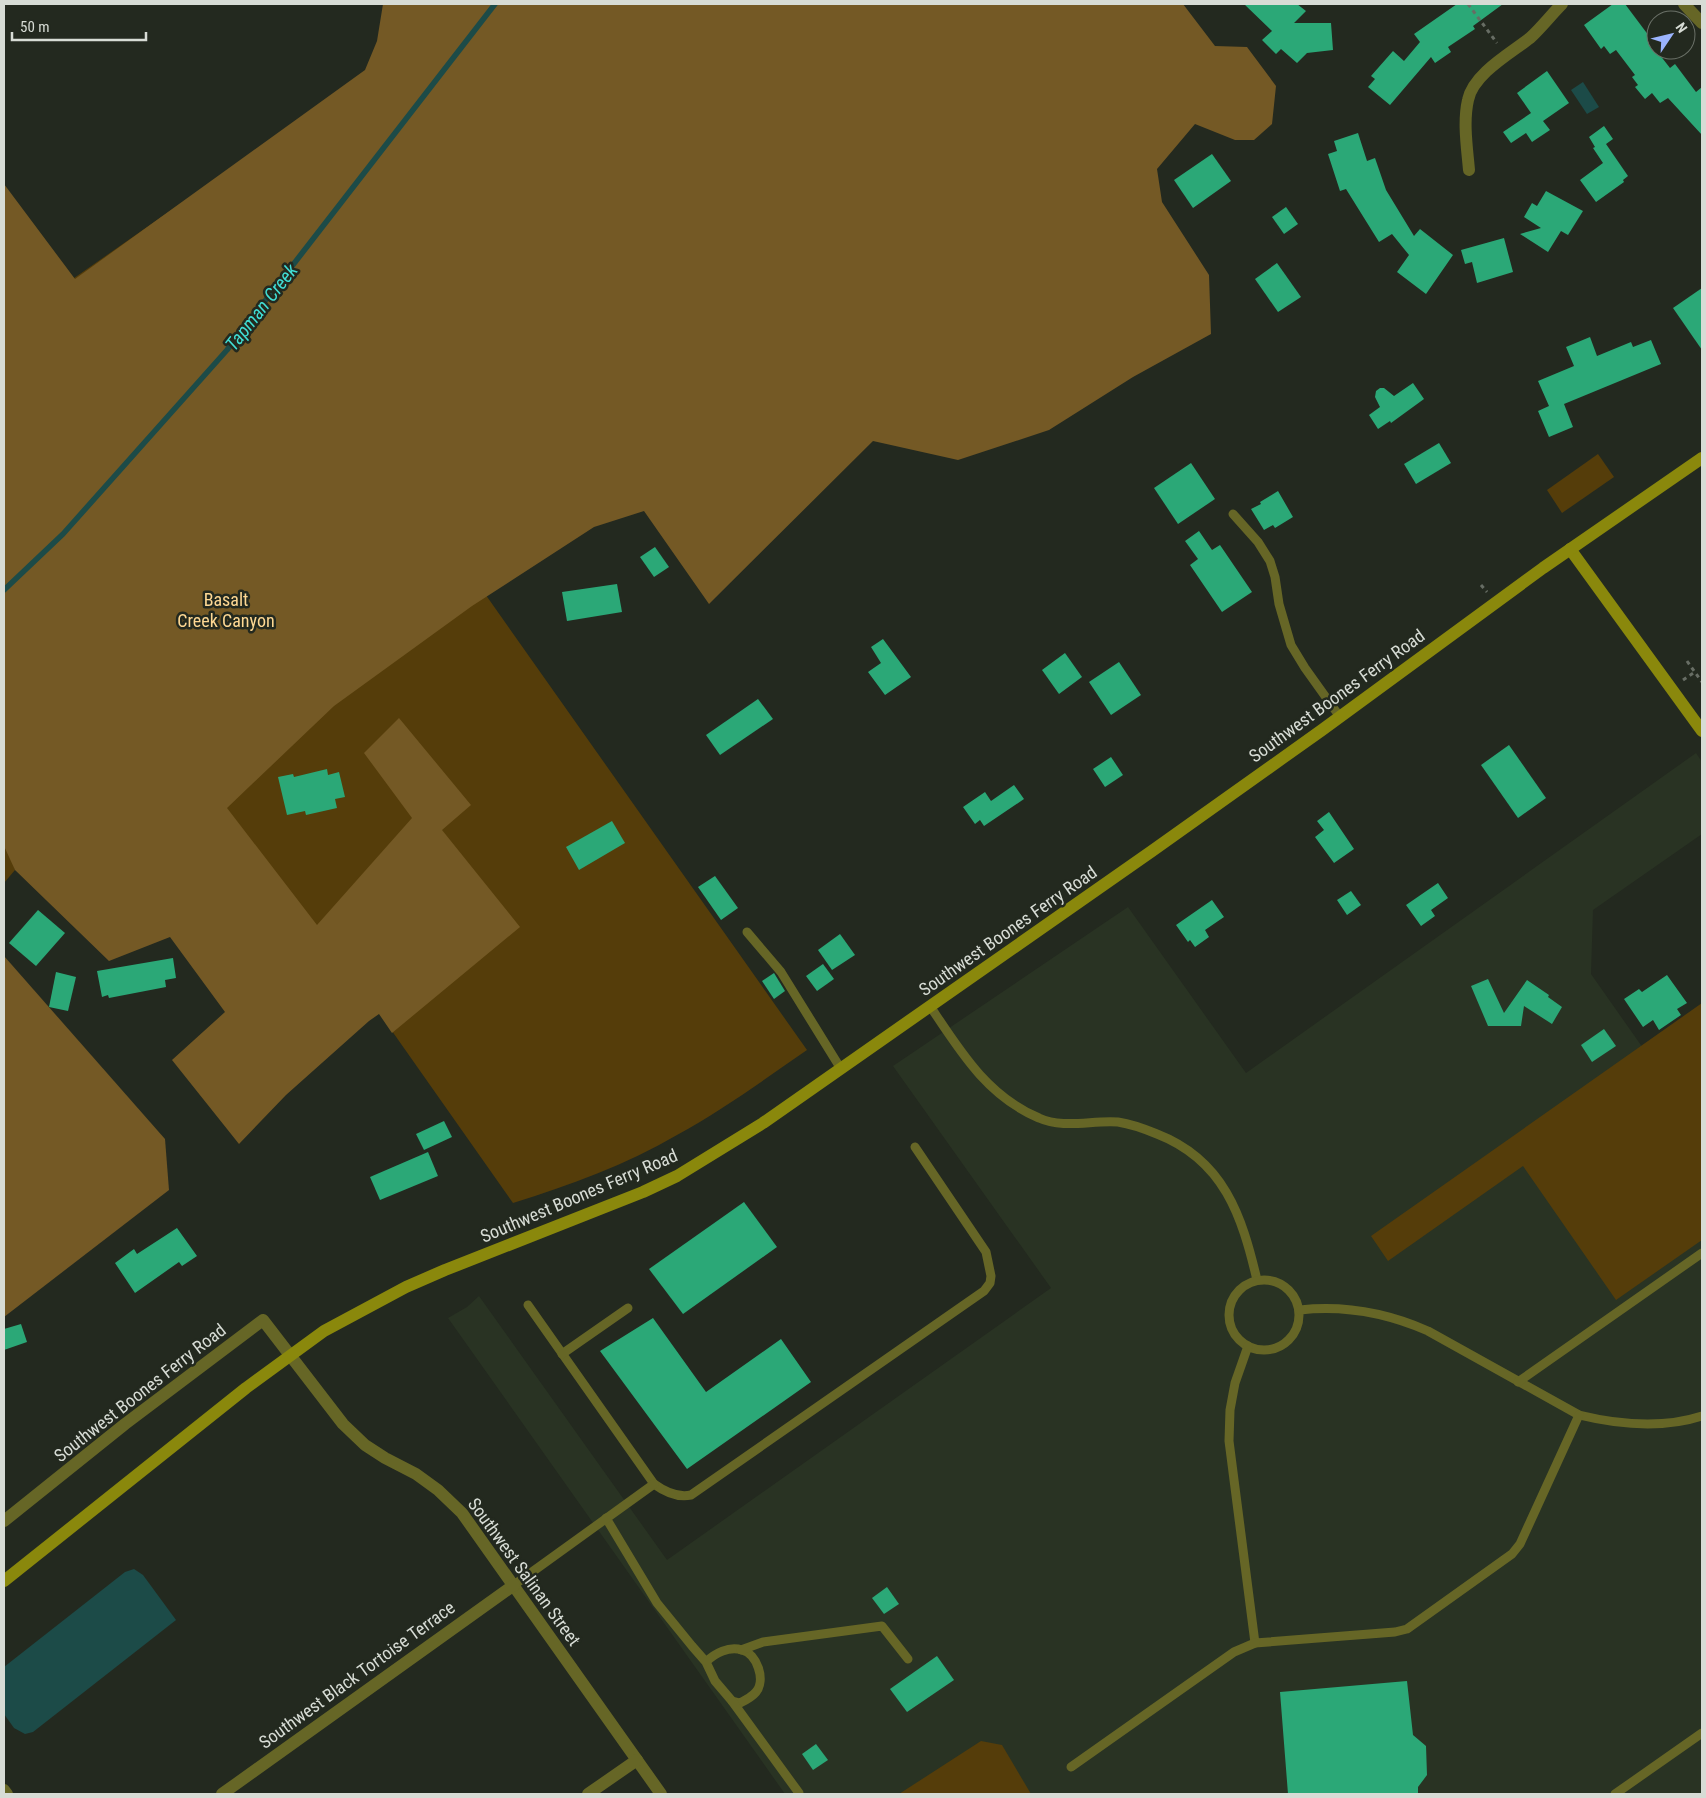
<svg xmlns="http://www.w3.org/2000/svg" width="1706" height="1798" font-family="'Roboto Condensed',sans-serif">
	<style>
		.built { fill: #293323 }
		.green { fill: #553d0a }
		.forest { fill: #745925 }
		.water { fill: #1c4b48 }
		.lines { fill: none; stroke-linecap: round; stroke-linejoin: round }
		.stream { stroke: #1c4b48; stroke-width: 5.5 }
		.building { fill: #2ba877 }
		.path { stroke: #676d64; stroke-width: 3; stroke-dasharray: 4 4; stroke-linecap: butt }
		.lane { stroke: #666626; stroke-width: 9 }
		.street { stroke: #666626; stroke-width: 12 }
		.secondary { stroke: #8a880c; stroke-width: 12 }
		.labels { text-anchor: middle; stroke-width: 5; stroke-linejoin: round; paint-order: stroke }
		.park-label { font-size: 18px; fill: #fed893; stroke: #23291f }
		.street-label { font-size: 18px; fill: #d7dcd5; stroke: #23291f }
		.water-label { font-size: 19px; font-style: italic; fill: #41ded5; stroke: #23291f }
	</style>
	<rect width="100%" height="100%" fill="#23291f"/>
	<polygon class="built" points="1696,753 1702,762 1702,834 1593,910 1591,974 1643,1048 1702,1006 1702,1794 785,1794 448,1318 467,1307 479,1296 667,1560 1051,1288 893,1066 1128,907 1246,1073"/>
	<g class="green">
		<path d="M200 190 807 1050C765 1079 723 1110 677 1135 626 1165 570 1185 513 1203L380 1014 235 832 4 327Z"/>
		<polygon points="1598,454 1614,477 1562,513 1547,490"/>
		<polygon points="4,833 15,870 4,883"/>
		<polygon points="1702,1003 1702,1240 1616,1300 1523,1166 1388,1261 1371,1236"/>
		<polygon points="981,1741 1002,1745 1031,1794 899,1794"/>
	</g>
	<g class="forest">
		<polygon points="383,4 1183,4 1215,46 1247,47 1276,86 1272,124 1254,140 1235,140 1195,124 1157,169 1162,202 1209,275 1211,334 1133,377 1049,430 958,460 873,441 709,604 644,511 594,527 472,606 334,706 227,808 317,925 412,818 364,753 399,718 471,805 442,830 520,927 392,1033 379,1014 369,1021 286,1095 239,1144 172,1060 225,1012 170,937 109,961 15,870 4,846 4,184 75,279 365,70 377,41"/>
		<polygon points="4,956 165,1139 169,1190 4,1317"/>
	</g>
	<g class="water">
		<polygon points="1583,82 1599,107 1587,114 1571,90"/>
		<polygon points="134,1569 143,1575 176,1620 33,1732 25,1734 14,1728 4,1714 4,1667 125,1572"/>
	</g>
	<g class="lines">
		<polyline class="stream" points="4,590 63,534 227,350 495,4"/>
	</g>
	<g class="building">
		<polygon points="1244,4 1297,4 1306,11 1294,23 1331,23 1333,50 1307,53 1297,63 1281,49 1276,54 1262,40 1272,31"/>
		<polygon points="1457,4 1503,4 1473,26 1475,29 1448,47 1451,52 1435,63 1431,57 1390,105 1368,87 1375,79 1371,76 1393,51 1404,61 1420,42 1414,34"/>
		<polygon points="1613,4 1625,4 1649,36 1648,38 1656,50 1670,68 1675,64 1696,92 1702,87 1702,135 1668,98 1660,103 1652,93 1645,99 1635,87 1638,85 1632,77 1635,75 1616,50 1610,54 1604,46 1601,49 1584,25"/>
		<polygon points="1547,71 1569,103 1543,121 1550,130 1532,142 1526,133 1511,143 1503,132 1531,113 1517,93"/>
		<polygon points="1604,126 1613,139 1606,144 1628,176 1623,180 1624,182 1596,202 1580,180 1603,163 1593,148 1595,147 1589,137"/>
		<polygon points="1358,133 1367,161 1375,158 1386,190 1414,236 1420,229 1453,255 1426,294 1397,272 1409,255 1392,234 1379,242 1346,189 1340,191 1328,154 1337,151 1334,141"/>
		<polygon points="1212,154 1231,181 1193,208 1174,180"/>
		<polygon points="1546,191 1583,211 1568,235 1561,231 1548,252 1520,234 1541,228 1524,217 1532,203 1537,206"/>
		<polygon points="1286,207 1298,224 1284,234 1272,217"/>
		<polygon points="1504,238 1513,272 1477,283 1472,262 1465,264 1461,250"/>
		<polygon points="1277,263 1301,297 1278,312 1255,279"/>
		<polygon points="1702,288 1702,350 1673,308"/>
		<polygon points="1590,337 1597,356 1631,342 1633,347 1651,340 1661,364 1564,404 1573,427 1549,437 1538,411 1549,406 1538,381 1574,366 1566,347"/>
		<polygon points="1413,383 1424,399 1391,423 1390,421 1378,429 1369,415 1380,407 1375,397 1376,391 1380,388 1384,388 1394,396"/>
		<polygon points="1439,443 1451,463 1416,484 1404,464"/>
		<polygon points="1191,463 1215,499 1178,524 1154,488"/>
		<polygon points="1278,491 1293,517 1275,528 1273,525 1264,530 1251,509 1261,504 1260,502"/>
		<polygon points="1199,531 1212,550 1220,545 1252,592 1222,612 1190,565 1198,559 1185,541"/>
		<polygon points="655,547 669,567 654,577 640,557"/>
		<polygon points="617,584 622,612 567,621 562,592"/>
		<polygon points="883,639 911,677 885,695 868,672 881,663 871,647"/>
		<polygon points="1065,653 1082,677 1059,694 1042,670"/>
		<polygon points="1119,662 1141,695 1111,715 1089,682"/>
		<polygon points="758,699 773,719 720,755 706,735"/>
		<polygon points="1509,745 1546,798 1518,818 1481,765"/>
		<polygon points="1111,757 1123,775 1105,787 1093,769"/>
		<polygon points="327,769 328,775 339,772 345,797 335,799 337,808 306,815 305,811 287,815 278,777 293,774 294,777"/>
		<polygon points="1014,785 1024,799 984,826 980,820 975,824 963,807 985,792 991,801"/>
		<polygon points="1329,812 1354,849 1334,863 1315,837 1324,830 1317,821"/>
		<polygon points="612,821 625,843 579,870 566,847"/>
		<polygon points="715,876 738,908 721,920 698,887"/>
		<polygon points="1438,883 1448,898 1431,910 1435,916 1421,926 1406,905"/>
		<polygon points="1351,891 1361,905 1347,915 1337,900"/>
		<polygon points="1212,900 1224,917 1205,930 1209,937 1195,947 1190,940 1188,942 1176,925"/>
		<polygon points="38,910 65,933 36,966 9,943"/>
		<polygon points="840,934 855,955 832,970 818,950"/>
		<polygon points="173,958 176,978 165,980 166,987 109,998 108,995 102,997 97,971"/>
		<polygon points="823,964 834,979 817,991 806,976"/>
		<polygon points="56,972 76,977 68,1011 49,1007"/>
		<polygon points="774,973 785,991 774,999 762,981"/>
		<polygon points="1667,975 1687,1003 1677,1009 1681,1015 1659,1030 1653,1020 1643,1027 1624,999 1639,989 1642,992"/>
		<polygon points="1488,979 1504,1013 1527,980 1549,995 1548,997 1562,1007 1552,1024 1524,1006 1521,1026 1488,1026 1471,986"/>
		<polygon points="1604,1029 1616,1046 1592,1062 1581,1045"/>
		<polygon points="444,1121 452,1137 424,1150 416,1134"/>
		<polygon points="428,1152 438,1176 380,1200 370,1177"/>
		<polygon points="744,1202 777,1247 683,1314 649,1269"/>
		<polygon points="177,1228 197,1256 182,1266 179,1262 135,1293 115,1263 134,1249 137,1254"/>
		<polygon points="653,1318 706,1392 781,1339 811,1382 687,1469 600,1351"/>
		<polygon points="21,1324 27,1342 4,1350 4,1329"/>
		<polygon points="887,1587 899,1604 884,1614 872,1598"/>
		<polygon points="937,1656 954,1680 907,1712 890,1689"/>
		<polygon points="1407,1681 1413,1735 1426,1746 1427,1775 1418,1787 1418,1794 1288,1794 1280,1692"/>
		<polygon points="816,1744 828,1760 813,1770 802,1754"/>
	</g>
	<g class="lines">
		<g class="path">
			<polyline points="1468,4 1497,43"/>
			<polyline points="1481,585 1487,592"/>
			<polyline points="1687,661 1702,682"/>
			<polyline points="1683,680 1695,672"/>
		</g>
		<g class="lane">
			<polyline points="1233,514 1258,542 1270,561 1275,577 1279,604 1291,645 1305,668 1340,717"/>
			<polyline points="747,932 781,972 841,1069"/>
			<path d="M930 1006C960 1051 987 1096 1039 1118 1063 1129 1092 1120 1118 1122 1131 1124 1145 1129 1157 1134 1224 1160 1242 1216 1257 1280"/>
			<circle cx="1264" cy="1315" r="35"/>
			<path d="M528 1305 654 1484C665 1492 677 1498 691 1495L984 1291 990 1283 991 1276 986 1252 915 1147"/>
			<path d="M1300 1310C1345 1305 1387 1313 1428 1331L1579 1415C1620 1425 1662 1429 1702 1416"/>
			<polyline points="1248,1346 1235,1383 1230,1410 1229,1441 1255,1643 1395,1632 1407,1629 1512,1554 1520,1544 1579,1415"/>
			<polyline points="562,1354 628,1308"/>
			<polyline points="1518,1382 1702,1253"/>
			<path d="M606 1518 657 1603 692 1646 706 1662C715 1653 729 1646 742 1650 757 1654 766 1680 756 1692 752 1697 746 1700 740 1703L732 1701 715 1681 706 1662"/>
			<polyline points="514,1585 654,1484"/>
			<polyline points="741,1650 763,1642 882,1626 908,1659"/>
			<polyline points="732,1701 799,1793"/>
			<polyline points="1071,1767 1234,1652 1255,1643"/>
			<polyline points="1615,1794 1702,1733"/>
		</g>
		<g class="street">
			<polyline points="1684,4 1702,23"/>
			<path d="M1469 170C1467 147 1463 122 1468 100 1473 74 1511 53 1530 38 1541 28 1551 15 1562 4"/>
			<polyline points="4,1521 125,1424 263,1320 343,1424 365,1445 385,1458 416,1474 438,1490 462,1513 661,1794"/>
			<polyline points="4,1790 7,1794"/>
			<polyline points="222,1794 514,1585"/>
			<polyline points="588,1794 637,1760"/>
		</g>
		<g class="secondary">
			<polyline points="1570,549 1702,731"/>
			<polyline points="4,1581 246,1388 324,1331 406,1287 445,1270 643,1192 677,1176 763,1123 1152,851 1322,730 1543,568 1702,458"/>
		</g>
	</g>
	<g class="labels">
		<g class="park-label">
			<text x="226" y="606">Basalt<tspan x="226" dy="21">Creek Canyon</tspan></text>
		</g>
		<g class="street-label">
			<text transform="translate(1337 696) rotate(-36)" y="6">Southwest Boones Ferry Road</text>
			<text transform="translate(1008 931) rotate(-35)" y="6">Southwest Boones Ferry Road</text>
			<text transform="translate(579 1196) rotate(-23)" y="6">Southwest Boones Ferry Road</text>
			<text transform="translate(140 1393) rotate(-38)" y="6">Southwest Boones Ferry Road</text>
			<text transform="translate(524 1572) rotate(54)" y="6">Southwest Salinan Street</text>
			<text transform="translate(357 1675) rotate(-36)" y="6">Southwest Black Tortoise Terrace</text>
		</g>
		<g class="water-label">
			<text transform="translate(261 307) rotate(-52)" y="7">Tapman Creek</text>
		</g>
	</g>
	<rect width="1706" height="1798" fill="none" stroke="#d7dcd5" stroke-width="10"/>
	<g transform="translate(1671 35) rotate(55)"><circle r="24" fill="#23291f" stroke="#6b7168"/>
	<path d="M0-4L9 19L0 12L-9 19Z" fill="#9bb4fd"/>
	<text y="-8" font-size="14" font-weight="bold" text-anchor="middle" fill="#d7dcd5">N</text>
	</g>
	<path d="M12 32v8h134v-8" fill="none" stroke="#d7dcd5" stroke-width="2.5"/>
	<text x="20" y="32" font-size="15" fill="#d7dcd5" stroke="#23291f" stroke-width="4" paint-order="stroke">50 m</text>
</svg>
